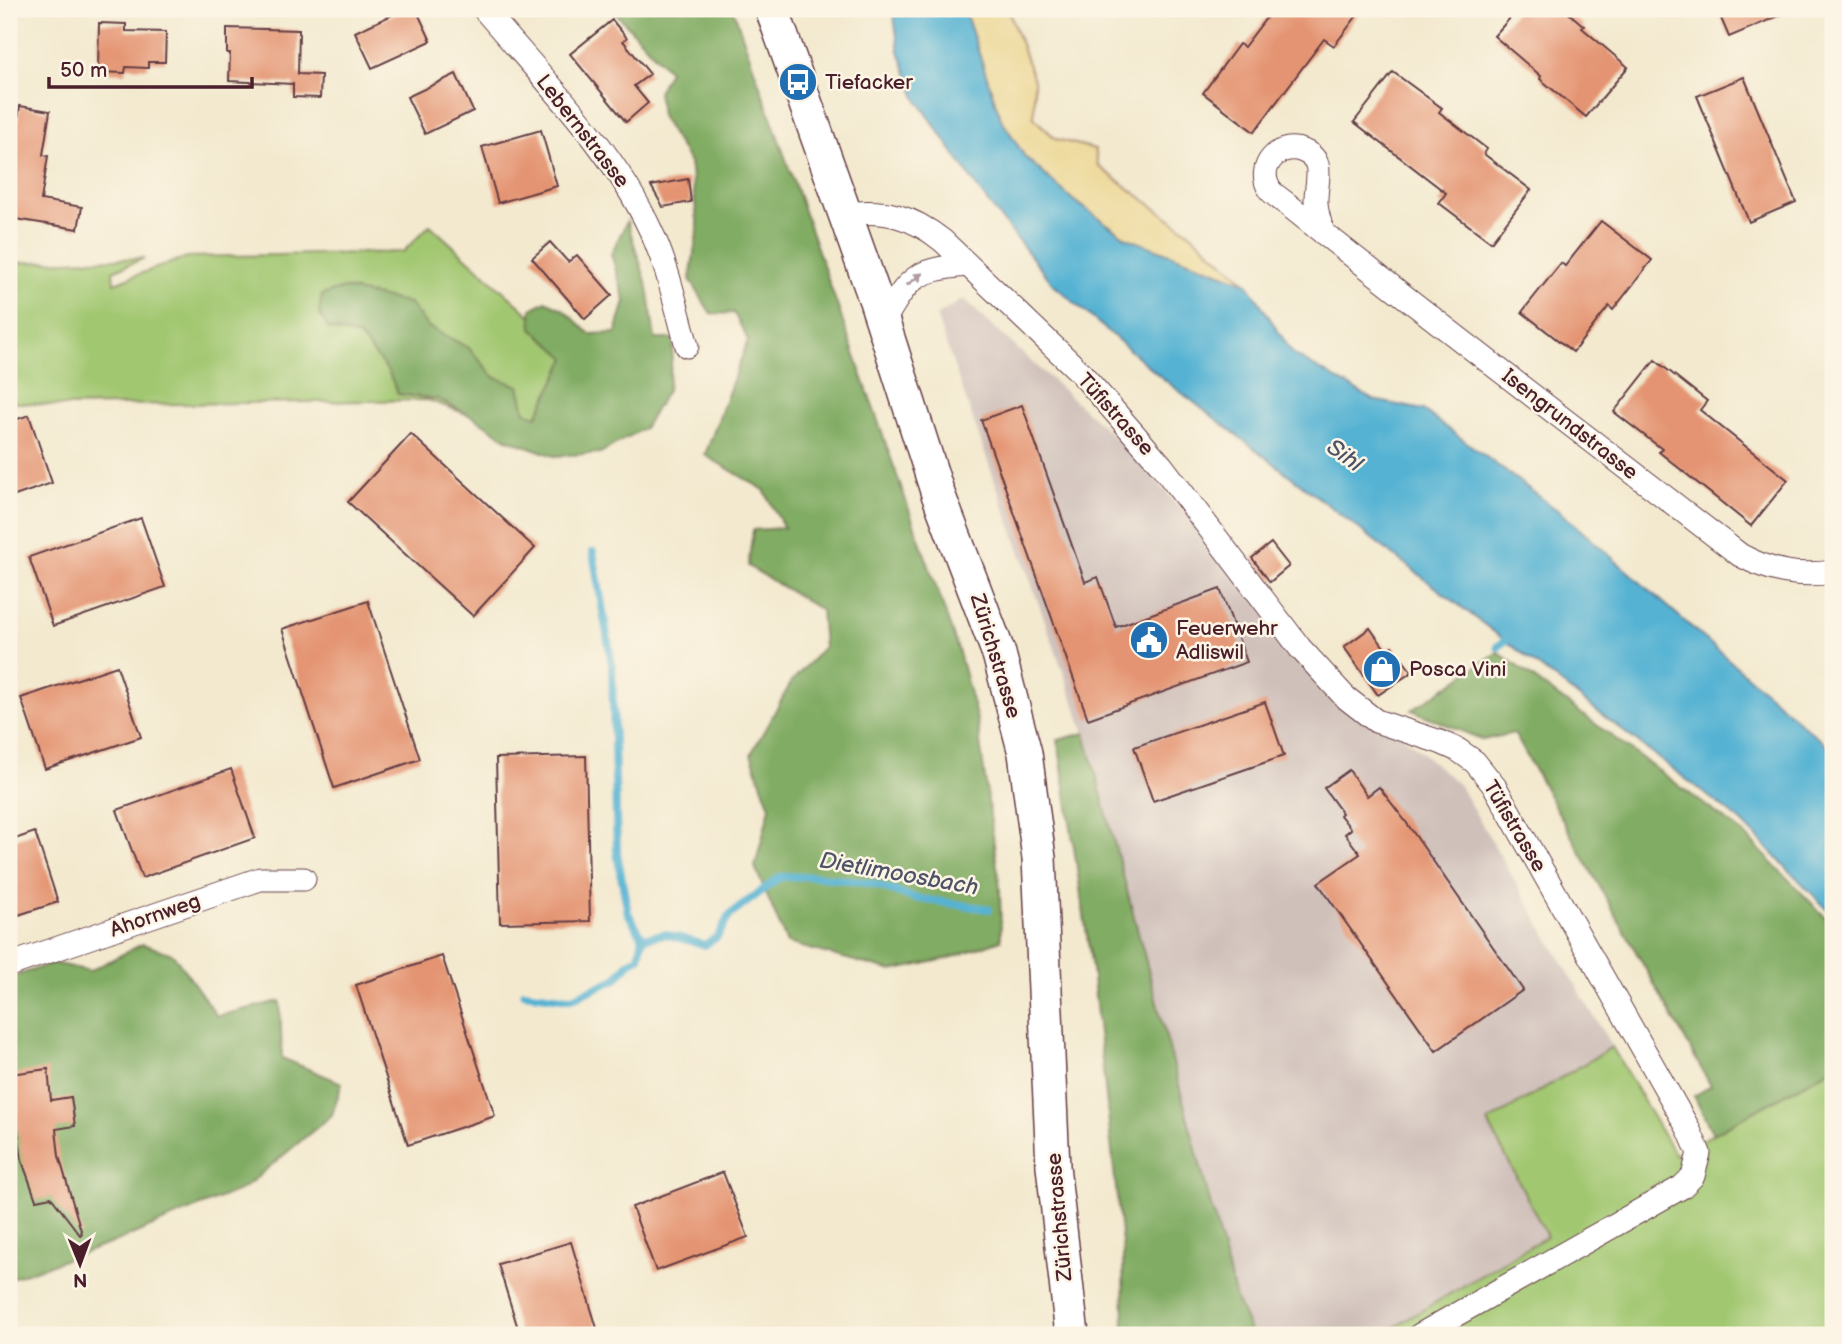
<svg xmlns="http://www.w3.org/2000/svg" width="1842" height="1344" font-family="'Balsamiq Sans',sans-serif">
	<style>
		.industrial { fill: #cfc0ba }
		.green { fill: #a2c771; stroke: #76734e; stroke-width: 2 }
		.forest { fill: #81ac63; stroke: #666647; stroke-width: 2 }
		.sand { fill: #eeda9e; stroke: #9c7c64; stroke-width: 2 }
		.water { fill: #54b2d3; stroke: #4f687f; stroke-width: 2 }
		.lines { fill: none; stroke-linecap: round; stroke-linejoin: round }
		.stream { stroke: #54b2d3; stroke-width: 8 }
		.building { fill: #e49472 }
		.street-casing { stroke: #633d44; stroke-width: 25 }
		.secondary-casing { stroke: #633d44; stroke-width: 36 }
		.street { stroke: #fff; stroke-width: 23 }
		.secondary { stroke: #fff; stroke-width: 33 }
		.oneway { fill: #ae9aa0 }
		.labels { text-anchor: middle; stroke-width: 5; stroke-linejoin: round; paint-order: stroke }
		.poi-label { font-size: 21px; fill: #4a1f2b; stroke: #fcf5e5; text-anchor: start }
		.street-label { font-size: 21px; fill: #4a1f2b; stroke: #fcf5e5 }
		.water-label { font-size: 23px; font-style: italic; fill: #4e5266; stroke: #fcf5e5 }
	</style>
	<rect width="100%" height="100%" fill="#fcf5e5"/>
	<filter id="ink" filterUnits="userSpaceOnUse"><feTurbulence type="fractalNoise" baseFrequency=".0143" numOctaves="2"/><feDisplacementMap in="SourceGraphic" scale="14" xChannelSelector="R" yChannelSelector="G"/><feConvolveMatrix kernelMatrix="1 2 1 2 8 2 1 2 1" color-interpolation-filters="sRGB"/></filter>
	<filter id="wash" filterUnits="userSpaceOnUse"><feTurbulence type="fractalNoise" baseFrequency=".00686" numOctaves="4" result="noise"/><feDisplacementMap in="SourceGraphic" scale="28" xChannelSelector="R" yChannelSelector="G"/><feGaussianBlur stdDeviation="1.57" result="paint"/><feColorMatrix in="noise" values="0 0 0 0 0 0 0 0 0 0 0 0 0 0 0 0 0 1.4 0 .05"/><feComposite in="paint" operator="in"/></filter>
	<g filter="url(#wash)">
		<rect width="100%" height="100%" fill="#f3e9cf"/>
		<polygon class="industrial" points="963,299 1127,448 1319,662 1459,785 1612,1047 1488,1122 1547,1236 1381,1335 1252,1335 1236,1299 1085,733 936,316"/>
		<g class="green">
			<polygon points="430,225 532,317 532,328 567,358 537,416 525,413 519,386 494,377 469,348 428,327 409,303 329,329 359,336 389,371 398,394 438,399 472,416 428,400 62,406 9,402 9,263 145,258 113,271 114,283 187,257 403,252"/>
			<polygon points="1612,1047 1675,1155 1833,1068 1833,1335 1381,1335 1547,1236 1488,1122"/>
		</g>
		<g class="forest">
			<polygon points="612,9 733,9 958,649 977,720 1000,888 1001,940 950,958 892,971 787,943 755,867 770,807 751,754 792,681 824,647 821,610 748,566 753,530 784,528 764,490 705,455 748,340 734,313 711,314 690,279 698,227 690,163 661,116 658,92 669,71"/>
			<polygon points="627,221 648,288 655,339 674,339 668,389 644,428 600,453 554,456 507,439 472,416 438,399 398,394 388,371 359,336 329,329 319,313 322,295 343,288 409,303 428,327 469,348 494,377 519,386 525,412 537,416 566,358 532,328 531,309 546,301 563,309 590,334 616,333 625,301 611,254"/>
			<polygon points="1498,652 1743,833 1833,925 1833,1068 1713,1134 1694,1096 1711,1086 1514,733 1483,740 1412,710"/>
			<polygon points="1085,733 1236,1299 1252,1335 1124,1335 1123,1252 1092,969 1058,740"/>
			<polygon points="142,944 173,954 217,1016 280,1001 282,1058 342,1083 332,1115 244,1188 112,1243 9,1279 9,978 53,963 90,971"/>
		</g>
		<polygon class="sand" points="964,9 1008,9 1034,80 1034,118 1056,139 1095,149 1098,166 1191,234 1247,283 1127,238 1073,200 1025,157 1001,119"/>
		<polygon class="water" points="893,9 964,9 1001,119 1025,157 1073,200 1127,238 1247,283 1293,354 1373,400 1423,410 1560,512 1833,751 1833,915 1742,822 1161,377 1054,285 986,200 916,98 899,51"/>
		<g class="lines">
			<g class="stream">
				<polyline points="593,552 612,664 617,853 628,913 643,938"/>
				<polyline points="1498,647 1511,635"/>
				<polyline points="524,993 570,999 616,979 629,963 639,957 643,938 665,934 705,945 717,937 730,915 780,877 815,876 873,884 914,898 989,909"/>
			</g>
		</g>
		<g id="blocks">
			<g class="building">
				<polygon points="405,9 416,9 431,41 372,68 355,32"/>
				<polygon points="1273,9 1362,9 1334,46 1324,39 1254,132 1203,93 1239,44 1244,47"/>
				<polygon points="1518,9 1564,9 1584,26 1582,28 1628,67 1586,117 1540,79 1541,76 1494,36"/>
				<polygon points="1717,9 1795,9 1729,37"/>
				<polygon points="612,20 627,38 623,41 650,74 634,86 648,103 626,122 570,54"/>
				<polygon points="99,23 126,24 126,31 166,32 165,62 148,62 148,68 126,67 125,73 98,72"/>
				<polygon points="227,28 299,30 298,74 321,75 320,98 293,97 293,84 229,81 230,53 227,53"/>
				<polygon points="1393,72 1442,108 1439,112 1487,149 1484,154 1531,190 1491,242 1439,203 1446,193 1354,122"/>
				<polygon points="456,74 473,111 425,134 407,97"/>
				<polygon points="1744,77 1796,202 1749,222 1697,96"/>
				<polygon points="20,106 50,111 43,155 48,156 41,200 82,207 78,229 9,218 16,174 9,173"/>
				<polygon points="541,130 557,186 498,203 482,147"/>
				<polygon points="688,179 691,202 663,207 651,186"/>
				<polygon points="1601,221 1652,260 1613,310 1609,306 1573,352 1522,312 1561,263 1565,266"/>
				<polygon points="550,242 568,262 577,255 612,295 585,319 532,258"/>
				<polygon points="1655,360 1707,401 1700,410 1788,480 1751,526 1659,452 1662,449 1614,412"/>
				<polygon points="1022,405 1085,582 1098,577 1116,627 1220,589 1247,662 1088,719 981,420"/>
				<polygon points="29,415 52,483 9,498 9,422"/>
				<polygon points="411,434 535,548 473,616 348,502"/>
				<polygon points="141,518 165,587 53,626 29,557"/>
				<polygon points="1271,543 1289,566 1270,582 1252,558"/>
				<polygon points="368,601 420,759 334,788 282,629"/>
				<polygon points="1370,628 1386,650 1392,646 1412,672 1378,695 1344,647"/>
				<polygon points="117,666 141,737 45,769 21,698"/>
				<polygon points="1265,702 1284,756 1153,801 1134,747"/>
				<polygon points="586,756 590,921 500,923 496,758"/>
				<polygon points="231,769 255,838 142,878 117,810"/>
				<polygon points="1349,770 1367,796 1379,787 1406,822 1523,990 1436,1051 1318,883 1360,854 1345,834 1351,829 1340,815 1342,813 1324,788"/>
				<polygon points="35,832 58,902 9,918 9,841"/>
				<polygon points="442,956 495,1116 408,1145 356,985"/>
				<polygon points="48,1069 51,1100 71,1097 75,1126 56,1129 59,1156 82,1234 80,1235 51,1197 36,1200 22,1161 10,1074"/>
				<polygon points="723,1172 748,1237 656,1271 632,1207"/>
				<polygon points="571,1242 599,1335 520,1335 498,1264"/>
			</g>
		</g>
	</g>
	<g filter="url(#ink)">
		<use href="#blocks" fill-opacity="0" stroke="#633d44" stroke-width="2"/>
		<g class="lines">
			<g class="street-casing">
				<g id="street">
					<path d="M484 9C542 78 612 147 650 229 668 266 676 307 687 346"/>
					<path d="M846 214C885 209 912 216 943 241L1080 372 1162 466 1300 648 1345 697 1376 721 1440 742 1458 750 1475 762 1495 787 1688 1128 1699 1153 1693 1176 1682 1187 1420 1335"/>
					<path d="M1323 233C1320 223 1316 212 1316 202 1315 183 1327 160 1303 151 1279 141 1255 167 1270 190 1274 195 1282 200 1287 204 1436 323 1589 438 1740 555 1771 572 1798 577 1833 572"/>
					<path d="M883 322C909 278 913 270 967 265"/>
					<polyline points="9,965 260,879 304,879"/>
				</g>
			</g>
			<g class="secondary-casing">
				<polyline id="secondary" points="772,9 876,301 938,494 999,654 1025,753 1039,858 1053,1166 1072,1335"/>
			</g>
			<use href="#street" class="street"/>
			<use href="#secondary" class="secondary"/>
		</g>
		<defs><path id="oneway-solid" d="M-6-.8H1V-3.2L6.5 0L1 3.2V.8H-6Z" transform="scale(1.75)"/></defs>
		<use class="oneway" href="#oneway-solid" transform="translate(915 279) rotate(-37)"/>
	</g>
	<defs>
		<g id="bus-disc" transform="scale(2.0125)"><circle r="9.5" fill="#1f6fb2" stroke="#fcf5e5"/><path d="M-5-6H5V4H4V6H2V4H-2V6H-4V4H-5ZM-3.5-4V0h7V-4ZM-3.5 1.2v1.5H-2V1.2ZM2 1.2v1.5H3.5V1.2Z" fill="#fff"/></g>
		<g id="civic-disc" transform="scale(2.0125)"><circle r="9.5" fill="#1f6fb2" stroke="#fcf5e5"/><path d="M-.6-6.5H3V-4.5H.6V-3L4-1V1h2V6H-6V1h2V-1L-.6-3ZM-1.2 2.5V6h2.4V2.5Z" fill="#fff"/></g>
		<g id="shop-disc" transform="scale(2.0125)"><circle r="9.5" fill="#1f6fb2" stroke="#fcf5e5"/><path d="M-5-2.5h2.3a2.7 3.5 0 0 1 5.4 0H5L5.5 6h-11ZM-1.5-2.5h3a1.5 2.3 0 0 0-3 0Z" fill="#fff"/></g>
	</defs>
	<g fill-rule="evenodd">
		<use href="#bus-disc" x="798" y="82"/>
		<use href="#civic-disc" x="1149" y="640"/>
		<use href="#shop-disc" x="1382" y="669"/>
	</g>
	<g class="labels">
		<g class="poi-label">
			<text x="825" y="89">Tiefacker</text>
			<text x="1176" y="635">Feuerwehr<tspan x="1176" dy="24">Adliswil</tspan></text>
			<text x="1409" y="676">Posca Vini</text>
		</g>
		<g class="street-label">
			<text transform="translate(583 131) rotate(52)" y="7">Lebernstrasse</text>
			<text transform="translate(1116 414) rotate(48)" y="7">Tüfistrasse</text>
			<text transform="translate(1570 424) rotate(38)" y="7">Isengrundstrasse</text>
			<text transform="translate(996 656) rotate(73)" y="7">Zürichstrasse</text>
			<text transform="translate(1515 826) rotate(59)" y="7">Tüfistrasse</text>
			<text transform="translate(155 915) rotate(-19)" y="7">Ahornweg</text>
			<text transform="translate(1059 1217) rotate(-95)" y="7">Zürichstrasse</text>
		</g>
		<g class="water-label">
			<text transform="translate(1345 455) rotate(36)" y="8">Sihl</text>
			<text transform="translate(899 873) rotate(10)" y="8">Dietlimoosbach</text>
		</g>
	</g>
	<rect width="1842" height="1344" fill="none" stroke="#fcf5e5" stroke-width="35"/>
	<g transform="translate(80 1264) rotate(179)" stroke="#fcf5e5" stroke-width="5" paint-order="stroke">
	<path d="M0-5L12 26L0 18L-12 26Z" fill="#4a1f2b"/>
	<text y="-10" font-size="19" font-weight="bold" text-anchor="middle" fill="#4a1f2b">N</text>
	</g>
	<path d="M49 77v10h203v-10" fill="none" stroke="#4a1f2b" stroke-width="3.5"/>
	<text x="60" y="77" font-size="21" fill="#4a1f2b" stroke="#fcf5e5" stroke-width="5" paint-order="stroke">50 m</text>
</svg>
